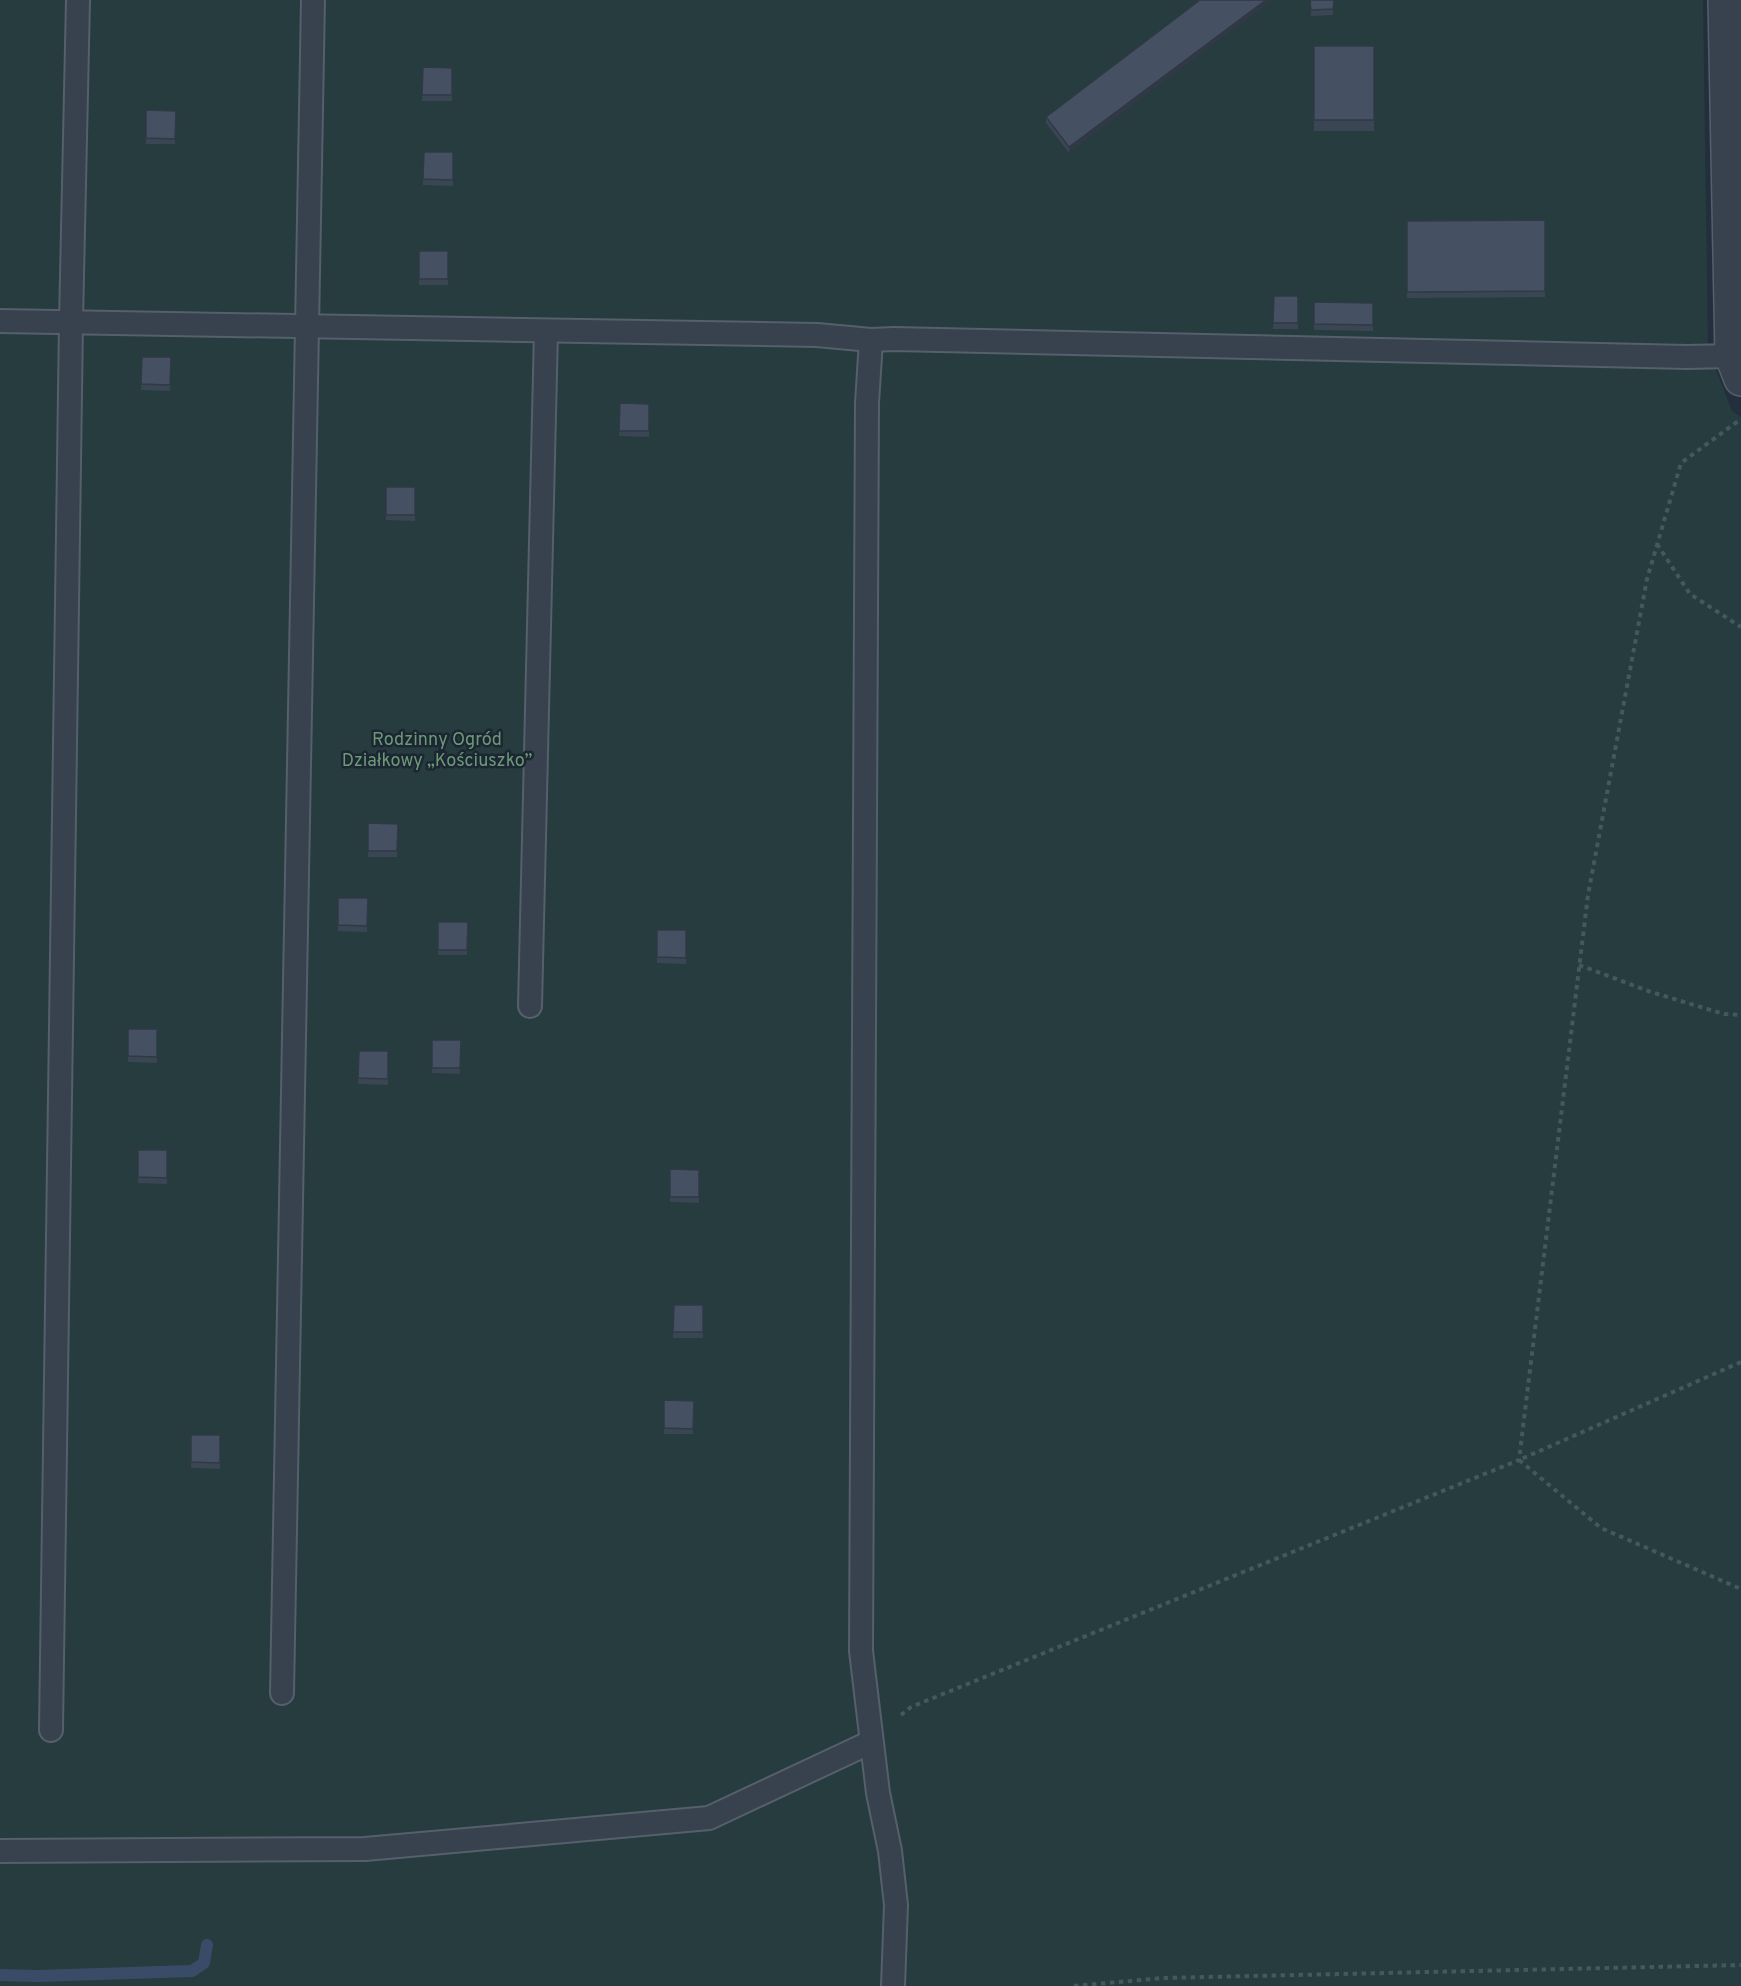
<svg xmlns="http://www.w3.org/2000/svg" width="1741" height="1986" font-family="Overpass,sans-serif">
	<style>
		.green { fill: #263c3f }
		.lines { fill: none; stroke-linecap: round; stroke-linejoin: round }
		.stream { stroke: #394c67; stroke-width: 12 }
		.lane-casing { stroke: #565f6c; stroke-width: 26 }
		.street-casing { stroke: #565f6c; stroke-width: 36 }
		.path { stroke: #44595c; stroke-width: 4; stroke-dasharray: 4.5 4.5; stroke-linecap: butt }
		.lane { stroke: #38414e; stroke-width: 22 }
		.street { stroke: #38414e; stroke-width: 33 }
		.wall { fill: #3b4654 }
		.shaded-wall { fill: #303945 }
		.building { fill: #455162; stroke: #303945; stroke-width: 1.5 }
		.labels { text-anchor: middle; stroke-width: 5; stroke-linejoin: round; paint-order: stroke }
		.park-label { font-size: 18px; fill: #6b9a76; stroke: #1d2633 }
	</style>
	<rect width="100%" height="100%" fill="#242f3e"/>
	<polygon class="green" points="0,0 1703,0 1708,349 1732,411 1741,417 1741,1986 0,1986"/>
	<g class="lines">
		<polyline class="stream" points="0,1975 37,1976 192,1971 204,1963 207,1945"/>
		<g class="lane-casing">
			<g id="lane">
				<polyline points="0,321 817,335 871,340"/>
				<polyline points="530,1006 546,331"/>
				<polyline points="282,1693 313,0"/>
				<polyline points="51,1730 71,322 78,0"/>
				<polyline points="0,1851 365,1849 709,1818 871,1742"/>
				<polyline points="893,1986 896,1905 890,1851 878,1793 861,1651 867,403 871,340 894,339 1687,357 1732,356"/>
			</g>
		</g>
		<g class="street-casing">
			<polyline id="street" points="1725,0 1732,356 1741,379"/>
		</g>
		<g class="path">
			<polyline points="1657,544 1690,594 1741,627"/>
			<polyline points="1579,965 1651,992 1724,1014 1741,1015"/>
			<polyline points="1741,1362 1519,1460 1601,1528 1741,1589"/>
			<polyline points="901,1715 911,1707 1519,1460 1588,895 1647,579 1681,463 1741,419"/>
			<polyline points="1074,1986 1163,1978 1741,1965"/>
		</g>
		<use href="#lane" class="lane"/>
		<use href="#street" class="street"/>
	</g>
	<g class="wall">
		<polygon points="1200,0 1069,153 1046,123 1046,117"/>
		<polygon points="1310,0 1334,0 1333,15 1311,16"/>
		<rect x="1314" y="46" width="60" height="85"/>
		<polygon points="423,67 452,68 452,101 422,101"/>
		<polygon points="146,110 176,111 175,144 146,144"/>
		<polygon points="424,152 453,152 453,186 423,185"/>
		<polygon points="1545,220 1545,297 1407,298 1407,221"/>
		<rect x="419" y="251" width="29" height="34"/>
		<polygon points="1274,296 1298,296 1298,329 1273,329"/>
		<polygon points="1314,302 1373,303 1373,331 1314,330"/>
		<polygon points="142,357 171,357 170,391 141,390"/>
		<polygon points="620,403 649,404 649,437 619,436"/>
		<polygon points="386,487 415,487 415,521 386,520"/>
		<polygon points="368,823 398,824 397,857 368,857"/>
		<polygon points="338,898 368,898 367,932 338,931"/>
		<polygon points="438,922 468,922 467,955 438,955"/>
		<polygon points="657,930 686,930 686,964 657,963"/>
		<polygon points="128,1029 157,1029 157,1063 128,1062"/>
		<polygon points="432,1040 461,1040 460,1074 432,1073"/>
		<polygon points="359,1051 388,1051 388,1085 358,1084"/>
		<polygon points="138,1150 167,1150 167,1184 138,1183"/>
		<polygon points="670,1169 699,1170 699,1203 670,1202"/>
		<polygon points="674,1305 703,1305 703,1338 673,1338"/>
		<polygon points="664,1400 694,1401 693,1434 664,1434"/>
		<polygon points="191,1435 220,1435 220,1469 191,1468"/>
	</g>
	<polygon class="shaded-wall" points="1266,0 1273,0 1069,153 1069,147"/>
	<g class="building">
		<polygon points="1200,0 1266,0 1069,147 1046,117"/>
		<polygon points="1310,0 1334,0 1333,9 1311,10"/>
		<rect x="1314" y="46" width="60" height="74"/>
		<polygon points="423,67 452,68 452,95 422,95"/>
		<polygon points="146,110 176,111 175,139 146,138"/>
		<polygon points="424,152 453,152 453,180 423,179"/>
		<polygon points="1545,220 1545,291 1407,292 1407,221"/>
		<rect x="419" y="251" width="29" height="28"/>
		<polygon points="1274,296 1298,296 1298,323 1273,323"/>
		<polygon points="1314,302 1373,303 1373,325 1314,324"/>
		<polygon points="142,357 171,357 170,385 141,384"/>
		<polygon points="620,403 649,404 649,431 619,431"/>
		<rect x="386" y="487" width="29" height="28"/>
		<polygon points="368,823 398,824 397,851 368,851"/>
		<polygon points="338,898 368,898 367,926 338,925"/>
		<polygon points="438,922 468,922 467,950 438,950"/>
		<polygon points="657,930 686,930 686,958 657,957"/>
		<polygon points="128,1029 157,1029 157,1057 128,1056"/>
		<polygon points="432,1040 461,1040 460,1068 432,1068"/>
		<polygon points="359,1051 388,1051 388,1079 358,1078"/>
		<polygon points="138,1150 167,1150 167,1178 138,1177"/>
		<polygon points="670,1169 699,1170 699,1197 670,1197"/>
		<polygon points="674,1305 703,1305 703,1332 673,1332"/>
		<polygon points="664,1400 694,1401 693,1429 664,1428"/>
		<polygon points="191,1435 220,1435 220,1463 191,1462"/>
	</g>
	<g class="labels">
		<g class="park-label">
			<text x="437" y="745">Rodzinny Ogród<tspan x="437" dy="21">Działkowy „Kościuszko”</tspan></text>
		</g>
	</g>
</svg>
